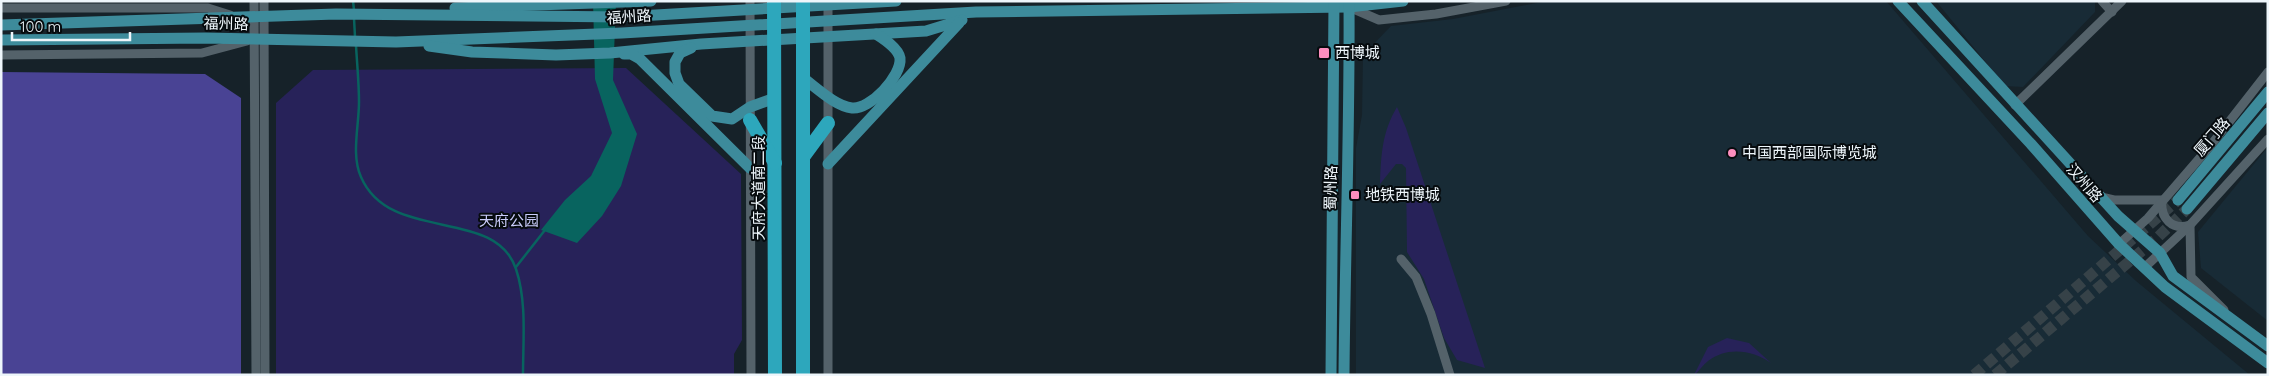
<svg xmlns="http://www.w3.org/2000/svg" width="2269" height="376" font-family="Quicksand,'Noto Sans SC',sans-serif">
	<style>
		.built { fill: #182b36 }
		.green { fill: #272259 }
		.forest { fill: #494394 }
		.water { fill: #08645f }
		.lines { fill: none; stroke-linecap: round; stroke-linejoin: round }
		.stream { stroke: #08645f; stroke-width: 2.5 }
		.major-tunnel { stroke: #364248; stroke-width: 11; stroke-dasharray: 11 5.5; stroke-linecap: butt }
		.minor { stroke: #54626a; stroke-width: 9 }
		.major { stroke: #3d8b9b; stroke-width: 11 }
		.highway { stroke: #2da7bc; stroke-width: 14 }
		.poi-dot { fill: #fd8ebe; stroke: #060b0e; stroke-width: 2 }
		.labels { text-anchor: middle; stroke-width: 4; stroke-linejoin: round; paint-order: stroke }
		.street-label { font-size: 15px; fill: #eef6fb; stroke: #060b0e }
		.poi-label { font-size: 15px; fill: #eef6fb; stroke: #060b0e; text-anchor: start }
		.park-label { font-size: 15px; fill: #c9cbf9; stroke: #060b0e }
	</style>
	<rect width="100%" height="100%" fill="#162229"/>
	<g class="built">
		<polygon points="1547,1 1886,1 2088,236 2136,281 2250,375 1356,375 1356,148 1362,115 1363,55 1391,26 1453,19"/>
		<polygon points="1936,1 2095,1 2095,12 2023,87 2005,86"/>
		<polygon points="2268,147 2268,321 2201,268 2198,232"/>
	</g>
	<g class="green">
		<polygon points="626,68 741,174 742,340 734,354 734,375 276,375 276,103 313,70"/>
		<path d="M1397 107 1406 128 1485 368 1457 360 1444 338 1424 279 1407 252 1406 168 1402 164H1396L1380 184C1381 155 1382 132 1397 107Z"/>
		<path d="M1727 338 1749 343 1771 363C1753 350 1727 346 1708 361 1703 365 1699 371 1694 375L1708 347Z"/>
	</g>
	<polygon class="forest" points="1,72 205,74 241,98 241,375 1,375"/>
	<polygon class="water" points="593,1 616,1 613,80 637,134 621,186 602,216 577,243 541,230 565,200 591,176 612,133 595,79"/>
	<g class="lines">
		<g class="stream">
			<polyline points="353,1 354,10"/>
			<polyline points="354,18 355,37"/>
			<path d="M356 45C357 64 359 83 359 102 359 126 351 155 361 177 390 244 495 206 516 269 527 302 523 340 523 375"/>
			<polyline points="516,267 545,230"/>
		</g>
		<g class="major-tunnel">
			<polyline points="1974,375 2178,200"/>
			<polyline points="1995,375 2157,238 2187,209"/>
		</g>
		<g class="minor">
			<polyline points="254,1 256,375"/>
			<polyline points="264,1 265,375"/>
			<polyline points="750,1 751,375"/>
			<polyline points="828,1 828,375"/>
			<polyline points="2102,1 2112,12"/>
			<polyline points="1349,7 1379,20 1436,14 1506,1"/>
			<polyline points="1,8 208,8 230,15"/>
			<polyline points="1,55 202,53 247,41"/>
			<polyline points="2015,105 2122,1"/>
			<path d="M2101 197 2114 200H2162C2160 218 2172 231 2190 225L2191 277 2224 310"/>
			<polyline points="2119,244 2148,218 2211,145 2268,72"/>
			<polyline points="1401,259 1416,277 1431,314 1450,375"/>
			<polyline points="2144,268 2190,225 2268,139"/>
		</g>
		<g class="major">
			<polyline points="1898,1 2031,144 2119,244 2165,287 2268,363"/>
			<polyline points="1922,1 2118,216 2160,253 2173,276 2268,346"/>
			<polyline points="455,8 651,1"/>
			<polyline points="1,25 336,14 621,17 896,1"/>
			<polyline points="1,40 205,38 396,42 622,33 976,12 1349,7 1403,1"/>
			<polyline points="429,46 472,52 556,55 610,53 701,44 926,31 962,20"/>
			<polyline points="691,48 680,53 675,62 675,73 679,84 712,116 732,119 750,107 775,98"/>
			<polyline points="624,54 631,54 640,59 750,168"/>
			<path d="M803 78C817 88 835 106 852 108 870 110 902 76 900 58 898 48 884 39 876 34"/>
			<polyline points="828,164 959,23"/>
			<polyline points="2178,200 2268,92"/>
			<polyline points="2187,209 2268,113"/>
			<polyline points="1331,375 1334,1"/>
			<path d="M1344 375C1345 250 1350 126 1349 1"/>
		</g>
		<g class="highway">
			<polyline points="774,1 775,375"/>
			<polyline points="750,120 775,163"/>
			<polyline points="803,157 828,123"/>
			<polyline points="803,375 803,1"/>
		</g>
	</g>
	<g class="poi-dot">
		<rect x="1318" y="47" width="12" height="12" rx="2.5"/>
		<circle cx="1732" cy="153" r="5"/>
		<rect x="1350" y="190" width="10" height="10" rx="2.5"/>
	</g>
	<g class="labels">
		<g class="street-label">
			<text transform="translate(629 17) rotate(-4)" y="5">福州路</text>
			<text transform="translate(226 24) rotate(1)" y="5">福州路</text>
			<text transform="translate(2212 137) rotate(-49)" y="5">厦门路</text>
			<text transform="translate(2084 183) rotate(49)" y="5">汉州路</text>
			<text transform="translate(759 188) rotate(-90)" y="5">天府大道南二段</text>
			<text transform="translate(1331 188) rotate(-89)" y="5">蜀州路</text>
		</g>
		<g class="poi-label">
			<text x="1335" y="58">西博城</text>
			<text x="1742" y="158">中国西部国际博览城</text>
			<text x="1365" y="200">地铁西博城</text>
		</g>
		<g class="park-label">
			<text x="509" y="226">天府公园</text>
		</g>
	</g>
	<rect width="2269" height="376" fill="none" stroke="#eef6fb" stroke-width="5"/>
	<path d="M12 32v8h118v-8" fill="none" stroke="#eef6fb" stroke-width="2.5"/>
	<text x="20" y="32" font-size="15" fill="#eef6fb" stroke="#060b0e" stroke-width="4" paint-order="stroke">100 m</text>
</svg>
